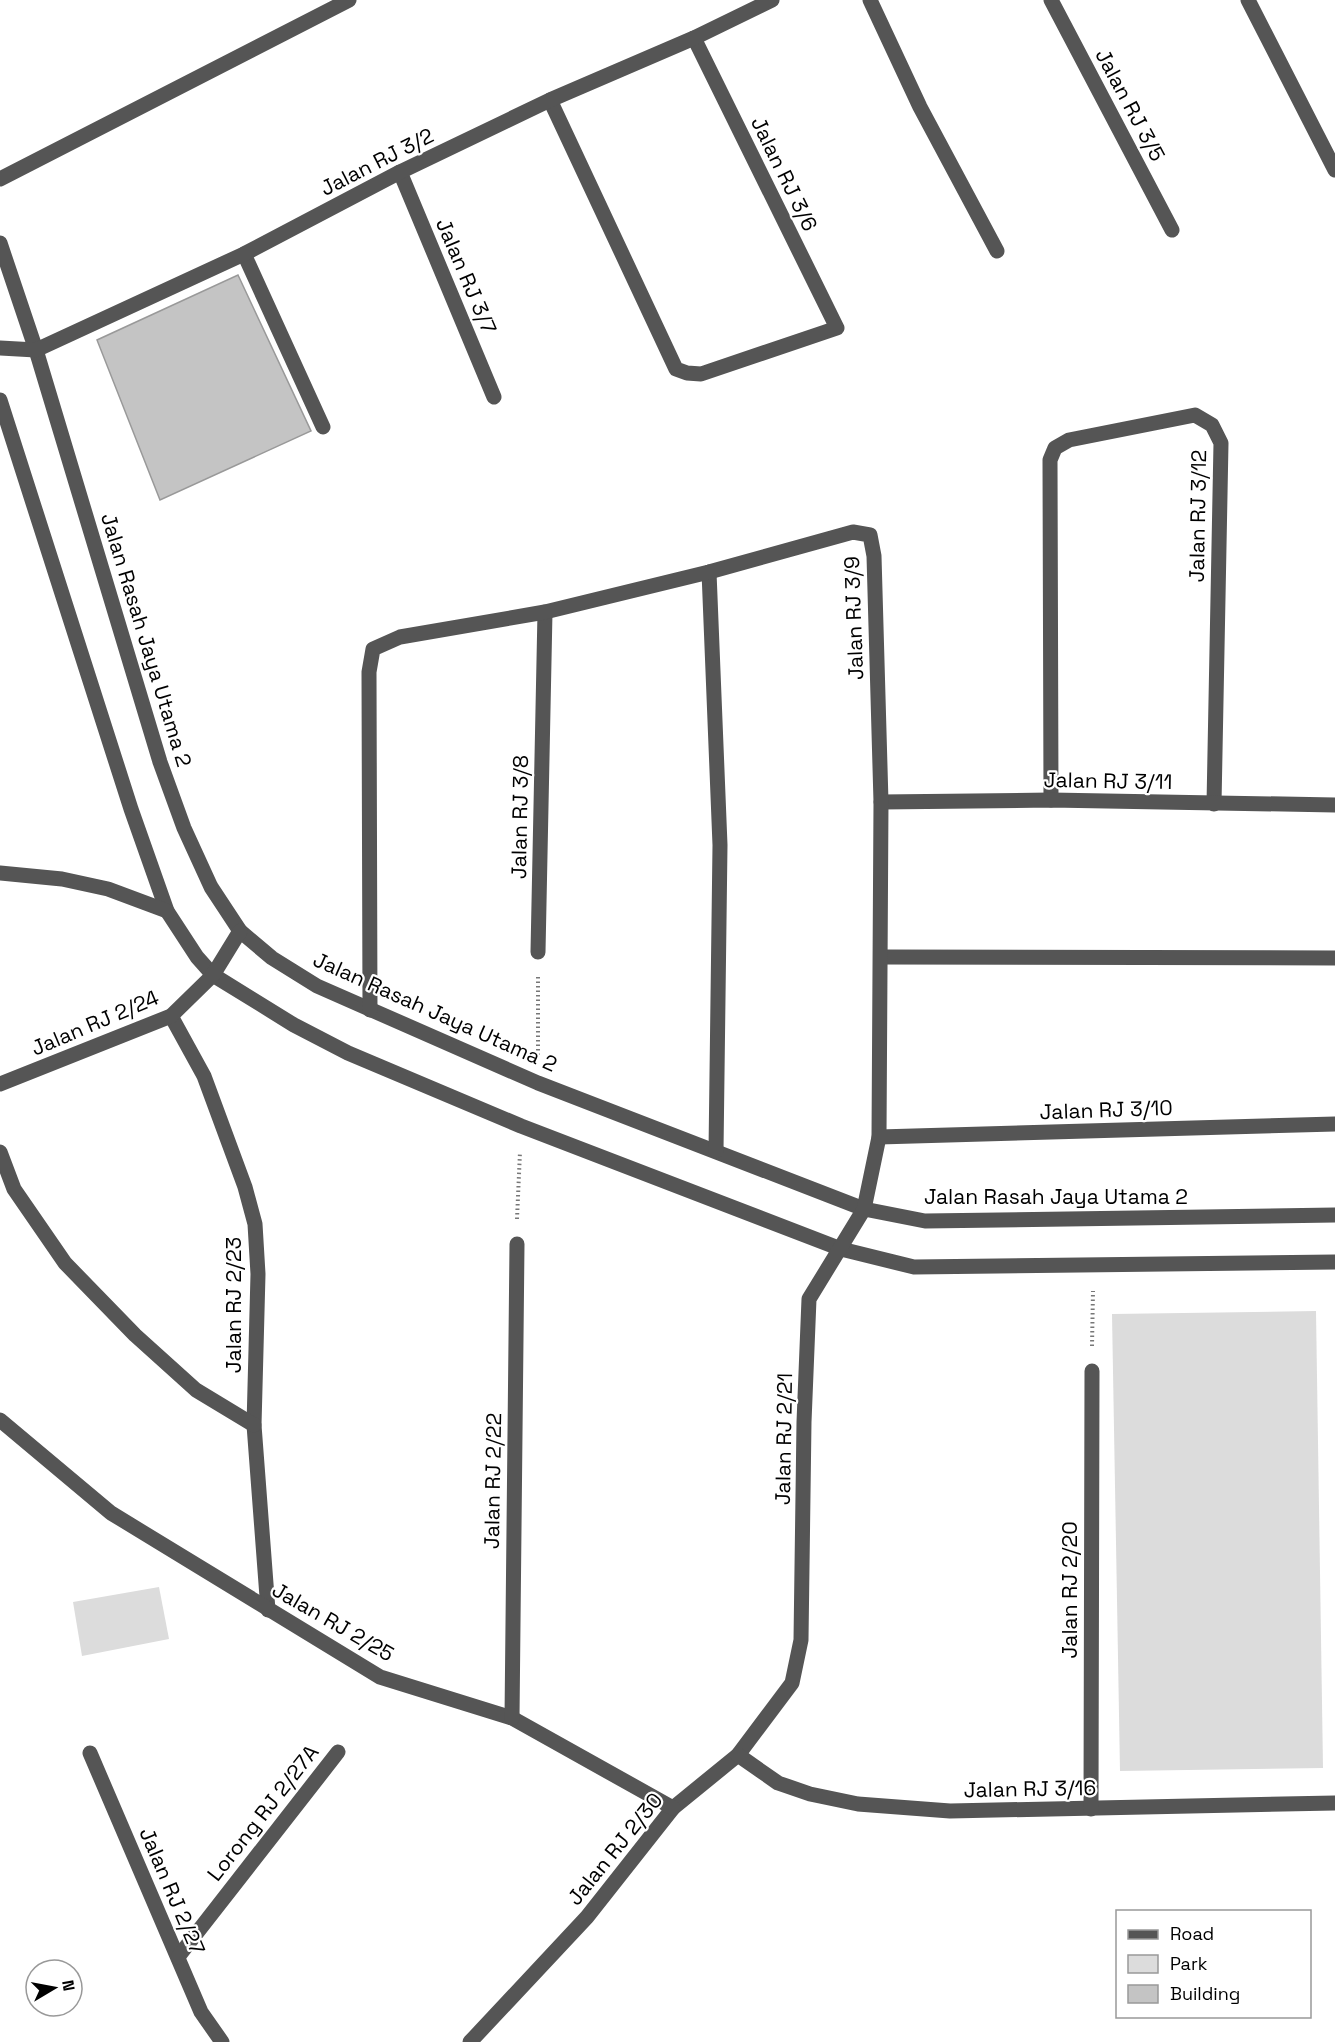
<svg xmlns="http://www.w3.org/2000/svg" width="1335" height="2042" font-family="'Space Grotesk',sans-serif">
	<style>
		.green { fill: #dcdcdc }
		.building { fill: #c4c4c4; stroke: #999; stroke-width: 1.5 }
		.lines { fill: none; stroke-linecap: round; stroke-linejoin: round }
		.path { stroke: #777; stroke-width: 4; stroke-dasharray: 1.5 3; stroke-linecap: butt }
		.minor { stroke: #555; stroke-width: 15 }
		.labels { text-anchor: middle; stroke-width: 4.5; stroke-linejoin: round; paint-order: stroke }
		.street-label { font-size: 21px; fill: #000; stroke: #fff }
	</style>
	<rect width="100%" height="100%" fill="#fff"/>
	<g class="green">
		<polygon points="1316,1311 1323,1768 1120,1771 1112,1314"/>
		<polygon points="159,1587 169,1639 82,1656 73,1602"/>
	</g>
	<polygon class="building" points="238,275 311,431 160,500 97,340"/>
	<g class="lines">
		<g class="path">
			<polyline points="538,977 538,1056"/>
			<polyline points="517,1219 520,1152"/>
			<polyline points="1092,1346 1093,1291"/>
		</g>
		<g class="minor">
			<polyline points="870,0 920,107 997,251"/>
			<polyline points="1051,0 1172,230"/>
			<polyline points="1248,0 1335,170"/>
			<polyline points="550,100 676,369 687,373 701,374 837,328 694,38"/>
			<polyline points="400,172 494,397"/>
			<polyline points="0,179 349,0"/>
			<polyline points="0,243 36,350 160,762 184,828 211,887 240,931 272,958 317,986 538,1083 864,1209 925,1221 1335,1215"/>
			<polyline points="244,254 323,427"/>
			<polyline points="0,348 36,350 244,254 400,172 550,100 694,38 772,0"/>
			<polyline points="0,400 131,809 167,911 197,957 213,975 294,1025 348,1053 521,1126 841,1249 914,1267 1335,1262"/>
			<polyline points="709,572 720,845 716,1151"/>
			<polyline points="1051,800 1050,460 1055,448 1069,440 1195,415 1212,425 1221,443 1214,804"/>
			<polyline points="881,802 1051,800 1335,805"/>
			<polyline points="0,873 62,879 108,889 167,911"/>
			<polyline points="538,952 545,612"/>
			<polyline points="881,957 1335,958"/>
			<polyline points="370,1010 369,672 373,649 400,637 545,612 709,572 853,532 870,535 874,556 881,802 879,1137 864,1209 809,1299 804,1422 801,1640 792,1683 738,1755 673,1808 587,1917 470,2042"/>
			<polyline points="171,1016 204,1076 245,1187 255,1224 258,1274 254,1425 268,1610"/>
			<polyline points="0,1084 171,1016 213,975 240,931"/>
			<polyline points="879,1137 1335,1124"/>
			<polyline points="0,1152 14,1189 65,1263 135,1335 196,1390 254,1425"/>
			<polyline points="0,1420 111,1513 380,1677 512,1718 673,1808"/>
			<polyline points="512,1718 517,1244"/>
			<polyline points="90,1753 201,2012 222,2042"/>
			<polyline points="738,1755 778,1783 810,1794 858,1804 950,1811 1335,1803"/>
			<polyline points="1091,1809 1092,1371"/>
			<polyline points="178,1957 338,1752"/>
		</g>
	</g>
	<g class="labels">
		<g class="street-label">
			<text transform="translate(1130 105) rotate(62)" y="7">Jalan RJ 3/5</text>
			<text transform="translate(377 162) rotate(-27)" y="7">Jalan RJ 3/2</text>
			<text transform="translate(784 174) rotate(64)" y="7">Jalan RJ 3/6</text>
			<text transform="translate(466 276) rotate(67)" y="7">Jalan RJ 3/7</text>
			<text transform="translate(1198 516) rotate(-89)" y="7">Jalan RJ 3/12</text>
			<text transform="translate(854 618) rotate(-92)" y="7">Jalan RJ 3/9</text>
			<text transform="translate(146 640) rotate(73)" y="7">Jalan Rasah Jaya Utama 2</text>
			<text transform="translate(1108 781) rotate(1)" y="7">Jalan RJ 3/11</text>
			<text transform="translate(520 817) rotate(-89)" y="7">Jalan RJ 3/8</text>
			<text transform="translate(435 1012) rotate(24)" y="7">Jalan Rasah Jaya Utama 2</text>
			<text transform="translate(95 1023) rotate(-23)" y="7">Jalan RJ 2/24</text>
			<text transform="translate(1106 1110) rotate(-2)" y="7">Jalan RJ 3/10</text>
			<text x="1056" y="1204">Jalan Rasah Jaya Utama 2</text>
			<text transform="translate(234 1305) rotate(-90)" y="7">Jalan RJ 2/23</text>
			<text transform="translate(784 1439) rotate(-89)" y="7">Jalan RJ 2/21</text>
			<text transform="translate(493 1481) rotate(-89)" y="7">Jalan RJ 2/22</text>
			<text transform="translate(1070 1590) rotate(-90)" y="7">Jalan RJ 2/20</text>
			<text transform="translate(333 1622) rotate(30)" y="7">Jalan RJ 2/25</text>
			<text transform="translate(1030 1789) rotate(-1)" y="7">Jalan RJ 3/16</text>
			<text transform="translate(263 1813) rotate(-52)" y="7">Lorong RJ 2/27A</text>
			<text transform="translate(615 1849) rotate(-51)" y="7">Jalan RJ 2/30</text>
			<text transform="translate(172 1891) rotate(67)" y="7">Jalan RJ 2/27</text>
		</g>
	</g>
	<rect x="1116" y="1910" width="195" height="108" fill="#ffffff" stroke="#999999" stroke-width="1.5"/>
	<rect x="1128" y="1930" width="30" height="9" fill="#555555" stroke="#999999" stroke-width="1.5"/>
	<text x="1170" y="1940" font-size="18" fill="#000000">Road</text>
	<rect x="1128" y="1955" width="30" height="18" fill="#dcdcdc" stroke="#999999" stroke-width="1.5"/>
	<text x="1170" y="1970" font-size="18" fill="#000000">Park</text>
	<rect x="1128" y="1985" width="30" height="18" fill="#c4c4c4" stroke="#999999" stroke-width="1.5"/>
	<text x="1170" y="2000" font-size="18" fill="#000000">Building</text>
	<g transform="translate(54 1988) rotate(80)"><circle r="28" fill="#ffffff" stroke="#999999" stroke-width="1.5"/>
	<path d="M0-4.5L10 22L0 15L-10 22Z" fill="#000000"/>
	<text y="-9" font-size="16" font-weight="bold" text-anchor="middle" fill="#000000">N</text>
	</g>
</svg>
